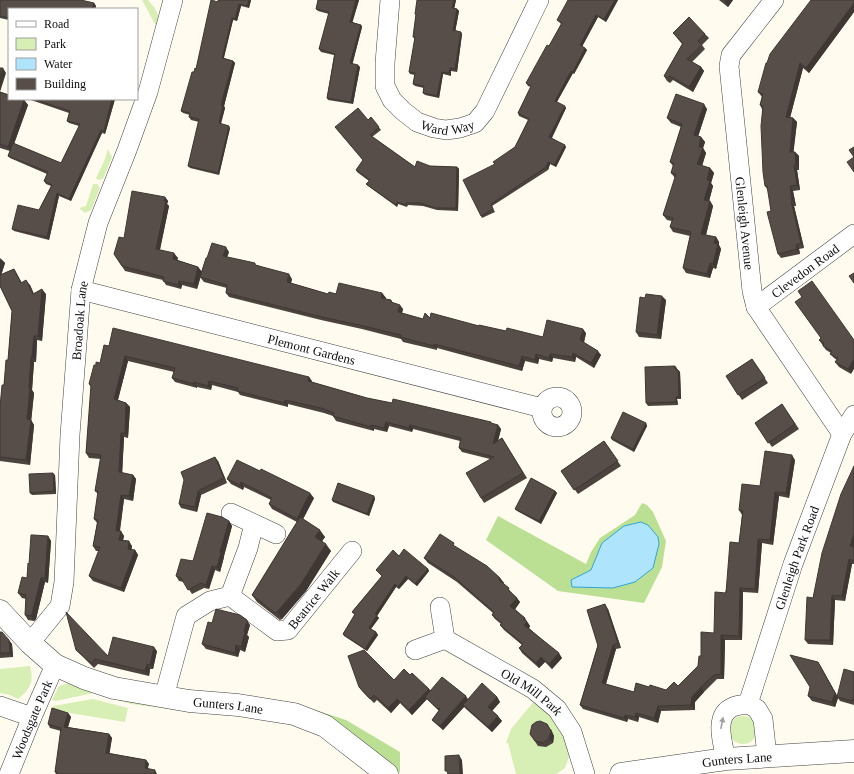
<svg xmlns="http://www.w3.org/2000/svg" width="854" height="774" font-family="Georgia,serif">
	<style>
		.green { fill: #d7eeb5 }
		.forest { fill: #bce093 }
		.water { fill: #afe5fc; stroke: #2fa4da }
		.lines { fill: none; stroke-linecap: round; stroke-linejoin: round }
		.minor-casing { stroke: #414141; stroke-width: 20 }
		.tertiary-casing { stroke: #414141; stroke-width: 23 }
		.minor { stroke: #fff; stroke-width: 19 }
		.tertiary { stroke: #fff; stroke-width: 22 }
		.wall { fill: #4c433f }
		.shaded-wall { fill: #3e3733 }
		.building { fill: #584e49; stroke: #3e3733 }
		.oneway { fill: #9f9f9f }
		.labels { text-anchor: middle; stroke-width: 4; stroke-linejoin: round; paint-order: stroke }
		.street-label { font-size: 13px; fill: #0e0e0e; stroke: #fff }
	</style>
	<rect width="100%" height="100%" fill="#fffbef"/>
	<g class="green">
		<path d="M142 0H148C155 8 162 16 156 26Z"/>
		<polygon points="108,149 112,157 103,179 98,180 96,178 105,159"/>
		<polygon points="93,184 97,184 100,188 91,210 85,213 79,208 86,206"/>
		<path d="M30 666C34 681 31 689 18 699L10 695 0 693V669Z"/>
		<polygon points="70,683 184,711 131,704 93,693 56,701 52,700 59,686"/>
		<polygon points="93,699 128,708 125,722 52,710 53,706"/>
		<polygon points="536,699 551,713 568,742 569,757 565,768 556,774 516,774 508,743 506,743 511,729"/>
		<circle cx="743" cy="730" r="14"/>
	</g>
	<g class="forest">
		<polygon points="642,503 647,505 653,512 666,541 662,567 644,603 558,591 486,540 498,516 586,564 591,552 600,538 635,515"/>
		<polygon points="297,704 346,720 400,752 400,773 350,734"/>
	</g>
	<polygon class="water" points="641,522 648,525 658,537 659,544 653,568 635,582 613,588 572,587 571,580 591,570 602,543 624,526"/>
	<g class="lines">
		<g class="minor-casing">
			<g id="minor">
				<path id="s1" d="M390 0 385 63V86L392 100 403 111 417 122 434 128 446 130 460 128 475 123 485 111 539 0"/>
				<path id="s2" d="M774 0 731 55 729 66 752 291 756 307 842 434"/>
				<path id="s3" d="M81 290 542 408"/>
				<path id="s4" d="M756 307 854 234"/>
				<circle cx="557" cy="412" r="15"/>
				<polyline points="231,513 276,534"/>
				<path id="s5" d="M230 596 277 631 288 630 352 551"/>
				<path id="s6" d="M445 639 533 689 557 709 572 732 585 774"/>
				<path id="s7" d="M30 643 60 606 64 582 70 435 81 290 98 223 127 150 148 92 173 0"/>
				<polyline points="415,650 445,639 440,607"/>
				<polyline points="164,697 186,616 210,601 230,596 248,548 254,524"/>
				<path id="s8" d="M748 704 793 564 842 434 854 415"/>
				<polyline points="0,706 32,717"/>
				<path d="M726 759C723 744 713 715 733 707 737 705 743 705 748 704L757 709 763 719 767 756"/>
				<path id="s9" d="M9 774 32 717 55 665"/>
			</g>
		</g>
		<g class="tertiary-casing">
			<g id="tertiary">
				<path id="s10" d="M0 611 30 643 55 665 84 678 114 688 189 701 238 705 294 714 325 726 387 774"/>
				<path id="s11" d="M621 774 726 759 854 751"/>
			</g>
		</g>
		<use href="#minor" class="minor"/>
		<use href="#tertiary" class="tertiary"/>
	</g>
	<g class="wall">
		<polygon points="0,0 94,3 96,6 95,9 9,9 9,20 0,18"/>
		<polygon points="251,0 249,8 241,6 237,21 233,20 224,58 233,61 235,63 224,106 225,108 221,124 230,128 219,175 190,168 188,166 199,122 191,120 189,117 190,115 183,113 181,111 194,72 196,69 218,2"/>
		<polygon points="318,0 359,0 352,22 361,25 362,27 352,64 360,67 353,104 328,100 327,98 334,55 321,52 319,49 329,14 318,11 316,9"/>
		<polygon points="456,0 454,8 457,9 459,11 455,31 462,34 457,72 451,71 451,76 443,74 439,98 425,95 423,93 424,88 415,86 413,84 415,75 410,74 409,72 415,39 413,37 416,15 415,14"/>
		<polygon points="618,0 606,22 598,17 582,46 585,48 587,50 574,74 573,73 557,102 566,108 552,138 566,147 556,167 550,164 548,170 492,206 495,212 482,218 481,216 495,164 515,147 528,120 519,116 518,113 531,87 528,86 526,83 549,46 561,24 557,20"/>
		<polygon points="719,0 733,0 728,7"/>
		<polygon points="854,0 854,12 809,73 803,68 790,117 793,118 797,122 793,152 795,152 799,156 799,170 797,170 800,190 793,191 796,206 794,206 804,248 799,249 800,254 781,258 778,254 768,190 765,186 762,109 760,105 762,97 758,92"/>
		<polygon points="673,33 705,34 709,38 702,45 705,49 692,62 701,67 704,71 693,92 673,80 670,83 667,81 664,76 682,44 677,38"/>
		<polygon points="0,92 24,100 28,105 14,144 61,163 79,126 69,123 67,121 69,113 28,99 78,99 80,100 115,99 105,134 102,133 71,201 59,196 49,240 14,231 12,229 39,210 51,186 46,184 44,181 47,174 10,158 8,156 10,151 0,148"/>
		<polygon points="707,109 698,136 701,137 705,142 703,148 706,153 702,166 710,168 714,173 711,183 713,186 709,201 710,201 713,206 706,235 716,237 719,242 719,245 721,249 716,269 713,268 710,278 686,273 683,268 690,236 673,232 670,227 672,221 667,220 663,215 675,178 671,173 673,166 670,162 681,127 671,123 667,118"/>
		<polygon points="371,117 381,130 372,137 415,167 430,166 457,167 459,169 458,211 437,210 423,206 408,205 407,207 398,204 397,207 368,186 366,184 369,181 357,172 356,170 363,160 335,127 368,120"/>
		<polygon points="165,197 168,201 167,204 169,206 160,250 178,258 177,260 198,267 202,272 197,289 182,285 181,289 166,285 163,280 125,271 114,254 124,238"/>
		<polygon points="229,252 227,257 257,265 292,279 291,283 328,294 382,293 386,298 385,299 391,300 393,303 403,309 402,313 423,319 430,318 479,326 506,331 543,337 586,333 584,343 601,355 594,368 576,357 575,362 553,358 552,362 539,359 538,364 525,361 522,371 437,348 437,350 403,342 401,339 362,329 321,320 229,297 226,293 227,288 204,282 200,277 207,258"/>
		<polygon points="0,258 5,263 1,275 14,269 17,274 22,283 30,285 34,294 46,294 42,341 37,340 36,362 34,362 32,390 34,393 31,420 34,425 30,465 0,461 0,407 8,360 12,311 0,286"/>
		<polygon points="812,281 851,374 839,367 835,362 837,360 834,358 830,354 831,353 826,350 819,340 821,338 802,297"/>
		<polygon points="666,300 661,339 639,337 636,332"/>
		<polygon points="109,346 309,377 312,382 367,398 498,425 501,429 498,441 502,438 527,478 484,503 481,498 490,459 462,452 459,448 460,441 413,429 412,432 389,426 387,432 374,429 374,431 336,421 333,416 324,413 288,404 288,407 240,395 238,392 212,385 211,390 197,387 197,388 175,382 172,378 174,372 128,361 118,400 126,403 130,407 128,438 124,437 122,473 133,475 136,479 133,501 124,499 120,531 124,536 123,540 132,546 131,550 135,550 138,555 124,592 93,581 89,576 99,551 96,551 93,546 97,523 94,519 98,494 95,491 101,459 89,458 86,453 91,387 89,384 96,365 100,363"/>
		<polygon points="752,359 768,383 742,400 726,376"/>
		<polygon points="675,366 677,368 677,369 680,372 681,399 677,399 678,405 648,406 646,403"/>
		<polygon points="782,404 799,429 772,447 755,423"/>
		<polygon points="646,423 647,426 634,452 612,440 611,438"/>
		<polygon points="604,441 621,466 578,494 561,471"/>
		<polygon points="795,460 789,498 779,496 773,545 762,543 758,593 743,592 742,640 725,640 724,679 717,679 704,692 695,702 695,710 661,711 658,723 639,717 638,722 628,719 627,722 583,709 580,705 608,609 621,648 616,649 606,684 634,692 649,687 666,690 678,686 698,666 701,656 714,633 739,543 742,515 739,510 760,486"/>
		<polygon points="218,461 227,483 201,495 197,512 181,508 179,504"/>
		<polygon points="854,466 854,564 852,564 845,601 835,600 833,645 808,644 805,640 813,598"/>
		<polygon points="55,475 56,494 32,495 30,493"/>
		<polygon points="227,479 314,498 303,519 325,537 322,541 331,551 306,591 282,619 280,620 257,602 252,595 297,522 272,509 269,504 271,500 244,487 243,490 231,484"/>
		<polygon points="555,491 557,493 541,524 517,511 515,509"/>
		<polygon points="374,496 375,499 369,516 333,502 332,500"/>
		<polygon points="229,521 232,526 224,556 224,557 220,572 215,570 209,589 204,588 192,594 184,582 179,581 176,576 193,561"/>
		<polygon points="48,536 51,541 48,583 45,582 36,619 34,621 28,620 25,615 26,599 22,598 18,593 27,578 29,564"/>
		<polygon points="457,548 500,578 504,583 503,583 520,602 515,609 525,618 530,626 529,628 562,658 552,669 545,662 539,668 522,653 519,648 522,645 504,630 500,625 501,624 495,619 492,615 493,613 457,582 428,563 424,558"/>
		<polygon points="399,556 428,569 429,571 417,586 408,579 399,589 396,587 377,616 379,618 371,629 376,632 378,635 367,651 344,636 343,634 355,615 352,612 382,576 376,570"/>
		<polygon points="212,623 250,625 247,635 249,637 245,652 240,650 238,657 206,649 202,644"/>
		<polygon points="0,632 12,644 13,657 0,658"/>
		<polygon points="76,650 108,656 157,651 153,669 150,669 149,676 98,664 94,668"/>
		<polygon points="821,667 837,696 854,672 854,705 840,701 838,698 835,707 812,701 808,696"/>
		<polygon points="410,675 429,689 430,690 468,699 497,697 500,702 492,711 502,721 492,732 466,709 464,707 443,730 436,724 432,720 439,711 427,699 412,715 400,703 391,713 377,700 374,703 363,692 359,687 394,680"/>
		<polygon points="68,713 71,717 68,727 109,734 112,738 109,753 146,760 149,764 56,774 55,772 61,731 50,728 48,724"/>
		<polygon points="551,729 554,736 553,743 546,747 538,746 530,734"/>
	</g>
	<g class="shaded-wall">
		<polygon points="249,0 251,0 249,8 247,6"/>
		<polygon points="356,0 359,0 352,24 350,22"/>
		<polygon points="454,0 456,0 454,10 452,8"/>
		<polygon points="615,0 618,0 606,22 604,19"/>
		<polygon points="726,0 733,0 728,7 725,2"/>
		<polygon points="94,3 96,6 95,9 92,9"/>
		<polygon points="854,3 854,12 809,73 806,68"/>
		<polygon points="239,4 241,6 237,21 235,19"/>
		<polygon points="457,9 459,11 455,33 453,30"/>
		<polygon points="596,15 598,17 582,47 580,45"/>
		<polygon points="232,18 233,20 223,60 222,58"/>
		<polygon points="361,25 362,27 352,66 350,63"/>
		<polygon points="461,32 462,34 457,72 455,69"/>
		<polygon points="585,48 587,50 574,74 573,72"/>
		<polygon points="233,61 235,63 224,106 225,108 220,126 219,123 221,105"/>
		<polygon points="800,63 803,68 789,122 786,117"/>
		<polygon points="358,65 360,67 353,104 351,102"/>
		<polygon points="701,67 704,71 693,92 689,87"/>
		<polygon points="3,68 6,73 0,92 0,77"/>
		<polygon points="450,68 451,71 451,76 449,73"/>
		<polygon points="571,71 573,73 556,103 555,101"/>
		<polygon points="442,72 443,74 439,98 437,96"/>
		<polygon points="112,99 115,99 105,134 104,131"/>
		<polygon points="24,100 28,105 11,152 8,147"/>
		<polygon points="704,104 707,109 697,140 694,135"/>
		<polygon points="565,106 566,108 551,139 549,137"/>
		<polygon points="793,118 797,122 793,157 790,152"/>
		<polygon points="229,126 230,128 219,175 218,173"/>
		<polygon points="101,130 102,133 71,201 69,199"/>
		<polygon points="701,137 705,142 703,148 706,153 701,169 697,164 699,147"/>
		<polygon points="565,145 566,147 556,167 554,165"/>
		<polygon points="795,152 799,156 799,170 796,165"/>
		<polygon points="548,162 550,164 548,170 546,167"/>
		<polygon points="794,165 797,170 800,190 797,185"/>
		<polygon points="457,167 459,169 458,211 456,208"/>
		<polygon points="710,168 714,173 711,183 713,186 708,205 704,200 707,180"/>
		<polygon points="790,186 793,191 796,206 792,201"/>
		<polygon points="57,193 59,196 49,240 47,237"/>
		<polygon points="165,197 168,201 167,204 169,206 159,253 156,249"/>
		<polygon points="710,201 713,206 705,239 701,234"/>
		<polygon points="791,201 794,206 804,248 801,243"/>
		<polygon points="397,202 398,204 397,207 396,205"/>
		<polygon points="716,237 719,242 719,245 721,249 716,269 713,264 714,243"/>
		<polygon points="796,245 799,249 800,254 797,249"/>
		<polygon points="226,247 229,252 226,260 223,256"/>
		<polygon points="174,253 178,258 176,264 173,259"/>
		<polygon points="1,259 5,263 0,279 0,263"/>
		<polygon points="710,263 713,268 710,278 707,274"/>
		<polygon points="198,267 202,272 197,289 194,284"/>
		<polygon points="289,274 292,279 290,287 287,282"/>
		<polygon points="26,280 30,285 36,299 33,294"/>
		<polygon points="179,281 182,285 181,289 178,285"/>
		<polygon points="42,289 46,294 42,341 38,336"/>
		<polygon points="382,293 386,298 385,302 381,298"/>
		<polygon points="662,296 666,300 661,339 657,335"/>
		<polygon points="400,305 403,309 401,317 398,312"/>
		<polygon points="583,329 586,333 583,345 580,340"/>
		<polygon points="34,336 37,340 36,362 32,357"/>
		<polygon points="434,344 437,348 437,350 434,346"/>
		<polygon points="598,351 601,355 594,368 591,363"/>
		<polygon points="573,353 576,357 575,362 572,357"/>
		<polygon points="536,354 539,359 538,364 535,360"/>
		<polygon points="550,354 553,358 552,362 549,358"/>
		<polygon points="125,356 128,361 117,403 114,399"/>
		<polygon points="522,356 525,361 522,371 519,366"/>
		<polygon points="31,357 34,362 32,390 34,393 31,423 31,420 34,425 30,465 26,460 27,419"/>
		<polygon points="854,358 854,369 851,374 848,369"/>
		<polygon points="678,370 680,372 681,399 679,396"/>
		<polygon points="309,377 312,381 311,385 308,381"/>
		<polygon points="209,381 212,385 211,390 208,386"/>
		<polygon points="194,382 197,387 197,388 194,384"/>
		<polygon points="676,397 677,399 678,405 676,402"/>
		<polygon points="285,400 288,404 288,407 284,403"/>
		<polygon points="126,403 130,407 128,438 125,433"/>
		<polygon points="386,422 389,426 387,432 384,428"/>
		<polygon points="646,423 647,426 634,452 633,449"/>
		<polygon points="371,425 374,429 374,431 371,427"/>
		<polygon points="410,425 413,429 412,432 409,428"/>
		<polygon points="498,425 501,429 496,448 493,444"/>
		<polygon points="121,433 124,437 122,477 119,472"/>
		<polygon points="792,455 795,460 789,498 786,493"/>
		<polygon points="215,457 218,461 227,483 224,478"/>
		<polygon points="53,473 55,475 56,494 54,491"/>
		<polygon points="133,475 136,479 133,501 129,496"/>
		<polygon points="241,482 244,487 243,490 240,485"/>
		<polygon points="198,491 201,495 197,512 195,507"/>
		<polygon points="555,491 557,493 541,524 539,521"/>
		<polygon points="775,492 779,496 773,545 770,540"/>
		<polygon points="310,493 314,498 301,523 297,519"/>
		<polygon points="121,495 124,499 119,535 116,531"/>
		<polygon points="374,496 375,499 369,516 367,514"/>
		<polygon points="229,521 232,526 224,556 224,557 220,572 217,567 220,552"/>
		<polygon points="320,530 325,537 320,544 315,537"/>
		<polygon points="121,531 124,536 122,544 119,540"/>
		<polygon points="854,533 854,548 850,546"/>
		<polygon points="48,536 51,541 48,583 45,578"/>
		<polygon points="758,539 762,543 758,593 755,589"/>
		<polygon points="129,541 132,546 131,554 128,549"/>
		<polygon points="326,544 331,551 306,591 282,619 277,612"/>
		<polygon points="135,550 138,555 124,592 121,588"/>
		<polygon points="849,559 852,564 845,601 842,596"/>
		<polygon points="212,566 215,570 209,589 206,585"/>
		<polygon points="428,569 429,571 417,586 415,584"/>
		<polygon points="406,576 408,579 399,589 398,587"/>
		<polygon points="41,578 45,582 36,619 34,621 31,616"/>
		<polygon points="500,578 504,583 502,584 499,580"/>
		<polygon points="395,584 396,587 377,616 379,618 370,630 369,628 375,614"/>
		<polygon points="740,588 743,592 742,640 739,636"/>
		<polygon points="832,595 835,600 833,645 830,640"/>
		<polygon points="517,598 520,602 514,611 510,606"/>
		<polygon points="605,604 608,609 621,648 618,643"/>
		<polygon points="247,620 250,625 247,635 249,637 245,652 241,647 244,632"/>
		<polygon points="527,622 530,626 528,630 524,625"/>
		<polygon points="376,632 378,635 367,651 365,649"/>
		<polygon points="721,635 725,640 724,679 721,674"/>
		<polygon points="9,640 12,644 13,657 10,653"/>
		<polygon points="236,645 240,650 238,657 235,653"/>
		<polygon points="613,645 616,649 605,687 602,683"/>
		<polygon points="154,647 157,651 153,669 150,665"/>
		<polygon points="559,653 562,658 552,669 549,664"/>
		<polygon points="541,657 545,662 539,668 536,663"/>
		<polygon points="818,662 821,667 838,697 837,697 838,698 835,707 832,702"/>
		<polygon points="147,664 150,669 149,676 145,671"/>
		<polygon points="701,687 704,692 695,702 695,710 691,705 692,697"/>
		<polygon points="429,689 432,693 425,697 427,699 412,715 409,710"/>
		<polygon points="466,696 469,701 463,705 464,707 443,730 440,726"/>
		<polygon points="497,697 500,702 491,712 488,707"/>
		<polygon points="397,699 400,703 391,713 388,708"/>
		<polygon points="658,706 661,711 658,723 654,718"/>
		<polygon points="68,713 71,717 67,730 64,727"/>
		<polygon points="636,713 639,717 638,722 635,717"/>
		<polygon points="625,715 628,719 627,722 624,718"/>
		<polygon points="498,716 502,721 492,732 488,727"/>
		<polygon points="547,724 554,736 553,743 549,738"/>
		<polygon points="109,734 112,738 109,757 106,753"/>
		<polygon points="459,755 462,760 463,774 460,774"/>
		<polygon points="146,760 149,764 147,772 145,768"/>
		<polygon points="155,770 157,774 154,774"/>
	</g>
	<g class="building">
		<polygon points="0,0 81,0 94,3 92,9 9,9 9,18 0,16"/>
		<polygon points="211,0 218,2 218,0 249,0 247,6 239,4 235,19 232,18 222,58 233,61 221,105 223,105 219,123 229,126 218,173 188,166 199,119 189,117 190,113 181,111 192,72 194,72 195,68 196,69"/>
		<polygon points="318,0 356,0 350,22 361,25 350,63 358,65 351,102 327,98 335,54 319,49 329,12 316,9"/>
		<polygon points="417,0 454,0 452,8 457,9 453,30 461,32 455,69 450,68 449,73 442,72 437,96 423,93 424,86 413,84 415,73 409,72 415,37 413,37 416,14 415,14"/>
		<polygon points="568,0 615,0 604,19 596,15 580,45 585,48 573,72 571,71 555,101 565,106 549,137 565,145 554,165 548,162 546,167 491,204 493,209 481,216 463,180 495,164 493,162 515,147 529,119 518,113 531,86 526,83 547,45 549,46 562,23 557,20"/>
		<polygon points="811,0 854,0 854,3 806,68 800,63 786,117 793,118 790,152 795,152 796,165 794,165 797,185 790,186 792,201 791,201 801,243 796,245 797,249 778,254 767,212 771,211 767,186 765,186 763,172 761,126 763,106 760,105 763,94 758,92 766,63 767,63 770,54"/>
		<polygon points="689,17 705,34 698,41 702,45 687,59 701,67 689,87 670,76 667,78 664,76 683,43 673,33"/>
		<polygon points="0,68 3,68 0,77"/>
		<polygon points="0,92 9,95 9,99 21,99 24,100 8,147 0,144"/>
		<polygon points="676,94 704,104 694,135 701,137 699,147 703,148 697,164 710,168 707,180 710,181 704,200 710,201 701,234 716,237 714,243 718,244 713,264 710,263 707,274 683,268 691,232 670,227 673,218 663,215 676,174 671,173 674,163 670,162 682,124 667,118"/>
		<polygon points="33,99 78,99 80,100 80,99 112,99 104,131 101,130 69,199 57,193 47,237 12,229 18,205 39,210 52,185 44,181 48,172 8,156 13,143 61,163 80,124 67,121 70,111"/>
		<polygon points="358,108 368,120 371,117 379,127 370,135 415,167 417,161 430,166 457,167 456,208 435,208 421,203 406,203 406,205 397,202 396,205 366,184 370,180 356,170 363,160 335,127"/>
		<polygon points="854,147 854,172 847,162 854,157 849,150"/>
		<polygon points="132,191 165,197 164,201 166,201 156,249 174,253 173,259 198,267 194,284 179,281 178,285 163,281 164,277 122,266 114,254 119,237 124,238"/>
		<polygon points="212,243 226,247 223,256 255,263 255,265 289,274 287,282 328,294 329,292 336,294 339,283 382,293 381,298 391,300 391,302 400,305 398,312 423,319 425,313 430,318 431,313 479,326 479,325 506,331 507,328 543,337 547,320 583,329 580,340 598,351 591,363 573,353 572,357 550,354 549,358 536,354 535,360 522,356 519,366 434,344 434,346 400,337 401,335 359,325 318,316 226,293 227,285 200,277 206,258 207,258"/>
		<polygon points="14,269 21,283 26,280 33,294 42,289 38,336 34,336 32,357 31,357 29,388 30,388 27,419 31,420 26,460 0,457 0,407 2,385 4,385 6,360 8,360 12,311 0,286 0,275"/>
		<polygon points="854,273 854,283 849,276"/>
		<polygon points="812,281 854,340 854,358 848,369 835,362 838,358 830,354 832,351 823,346 824,343 819,340 821,338 795,302 802,297 798,291"/>
		<polygon points="646,294 662,296 657,335 636,332 640,297 645,298"/>
		<polygon points="113,328 309,377 308,381 367,398 392,403 393,399 491,422 491,423 498,425 493,444 502,438 523,473 481,498 466,473 494,457 459,448 461,438 410,425 409,428 386,422 384,428 371,425 371,427 333,416 334,413 321,408 285,400 284,403 237,391 238,388 209,381 208,386 194,382 194,384 172,378 175,368 125,356 114,399 126,403 125,433 121,433 119,472 133,475 129,496 121,495 116,531 121,531 119,540 129,541 128,549 135,550 121,588 89,576 100,547 93,546 98,520 94,519 98,491 95,491 101,455 86,453 91,385 89,384 94,365 96,365 96,362 100,363 104,345 109,346"/>
		<polygon points="752,359 765,378 738,395 726,376"/>
		<polygon points="675,366 675,369 678,370 679,396 676,397 676,402 646,403 645,367"/>
		<polygon points="782,404 795,424 768,443 755,423"/>
		<polygon points="623,412 646,423 633,449 611,438"/>
		<polygon points="604,441 618,461 574,490 561,471"/>
		<polygon points="765,451 792,455 786,493 775,492 770,540 758,539 755,589 740,588 739,636 721,635 721,674 714,675 701,687 692,697 691,705 658,706 654,718 636,713 635,717 625,715 624,718 580,705 598,646 587,610 605,604 618,643 613,645 602,683 634,692 636,683 649,687 650,685 666,690 674,682 678,686 698,666 699,656 701,656 701,632 714,633 715,592 726,593 730,542 739,543 743,511 739,510 742,484 760,486"/>
		<polygon points="215,457 224,478 198,491 195,507 179,504 184,480 181,472"/>
		<polygon points="237,460 260,471 261,469 310,493 297,519 269,504 272,498 241,482 240,485 227,479"/>
		<polygon points="854,466 854,533 850,546 854,547 854,561 849,559 842,596 832,595 830,640 805,640 807,597 813,598 822,553 841,494"/>
		<polygon points="53,473 54,491 30,493 29,474"/>
		<polygon points="531,478 555,491 539,521 515,509"/>
		<polygon points="338,483 374,496 367,514 332,500"/>
		<polygon points="207,513 222,517 229,521 220,552 221,553 217,567 212,566 206,585 201,583 188,590 181,578 176,576 181,559 193,561"/>
		<polygon points="300,517 320,530 315,537 326,544 301,584 277,612 275,613 252,595"/>
		<polygon points="440,534 454,543 453,545 487,566 500,578 499,580 509,588 508,590 517,598 510,606 525,618 523,619 527,622 524,625 559,653 549,664 541,657 536,663 519,648 523,644 500,625 502,623 492,615 494,612 454,577 424,558"/>
		<polygon points="31,535 33,535 48,536 45,578 41,578 32,614 31,616 25,615 26,595 18,593 22,577 27,578 28,563 29,564"/>
		<polygon points="404,549 428,569 415,584 406,576 398,587 395,584 375,614 377,615 369,628 376,632 365,649 343,634 355,614 352,612 382,576 376,570 393,550 399,556"/>
		<polygon points="216,609 240,615 247,620 244,632 245,632 241,647 236,645 235,653 202,644 208,622 212,623"/>
		<polygon points="66,612 108,656 113,637 154,647 150,665 147,664 145,671 95,659 91,663 76,650"/>
		<polygon points="0,632 2,632 9,640 10,653 0,653"/>
		<polygon points="364,650 394,680 404,669 410,675 412,673 429,689 409,710 397,699 388,708 374,695 370,699 359,687 348,656"/>
		<polygon points="790,655 818,662 835,693 832,702 808,696 810,687"/>
		<polygon points="844,669 854,672 854,698 853,698 853,701 837,697"/>
		<polygon points="442,677 466,696 440,726 432,720 440,709 439,708 438,709 425,697"/>
		<polygon points="482,683 497,697 488,707 498,716 488,727 463,705"/>
		<polygon points="52,708 68,713 64,727 109,734 106,753 146,760 145,768 155,770 154,774 57,774 57,772 55,772 61,728 48,724"/>
		<polygon points="540,721 547,724 551,731 549,738 543,743 535,741 530,734 532,725 536,722"/>
		<polygon points="459,755 460,774 448,774 447,771 445,771 445,756"/>
	</g>
	<defs><path id="oneway-solid" d="M-6-.8H1V-3.2L6.5 0L1 3.2V.8H-6Z"/></defs>
	<use class="oneway" href="#oneway-solid" transform="translate(722 723) rotate(-79)"/>
	<g class="labels">
		<g class="street-label">
			<text dy="5" stroke="none"><textPath href="#s1" startOffset="167">Ward Way</textPath></text>
			<text dy="5" stroke="none"><textPath href="#s2" startOffset="239">Glenleigh Avenue</textPath></text>
			<text dy="5" stroke="none"><textPath href="#s4" startOffset="61">Clevedon Road</textPath></text>
			<text dy="5" stroke="none"><textPath href="#s7" startOffset="334">Broadoak Lane</textPath></text>
			<text dy="5" stroke="none"><textPath href="#s3" startOffset="238">Plemont Gardens</textPath></text>
			<text dy="5" stroke="none"><textPath href="#s8" startOffset="154">Glenleigh Park Road</textPath></text>
			<text dy="5" stroke="none"><textPath href="#s5" startOffset="110">Beatrice Walk</textPath></text>
			<text dy="5" stroke="none"><textPath href="#s6" startOffset="102">Old Mill Park</textPath></text>
			<text dy="5" stroke="none"><textPath href="#s10" startOffset="256">Gunters Lane</textPath></text>
			<text dy="5" stroke="none"><textPath href="#s9" startOffset="59">Woodsgate Park</textPath></text>
			<text dy="5" stroke="none"><textPath href="#s11" startOffset="117">Gunters Lane</textPath></text>
		</g>
	</g>
	<rect x="8" y="8" width="130" height="92" fill="#ffffff" stroke="#9f9f9f"/>
	<rect x="16" y="21" width="20" height="6" fill="#ffffff" stroke="#9f9f9f"/>
	<text x="44" y="28" font-size="12" fill="#0e0e0e">Road</text>
	<rect x="16" y="38" width="20" height="12" fill="#d7eeb5" stroke="#9f9f9f"/>
	<text x="44" y="48" font-size="12" fill="#0e0e0e">Park</text>
	<rect x="16" y="58" width="20" height="12" fill="#afe5fc" stroke="#9f9f9f"/>
	<text x="44" y="68" font-size="12" fill="#0e0e0e">Water</text>
	<rect x="16" y="78" width="20" height="12" fill="#584e49" stroke="#9f9f9f"/>
	<text x="44" y="88" font-size="12" fill="#0e0e0e">Building</text>
</svg>
